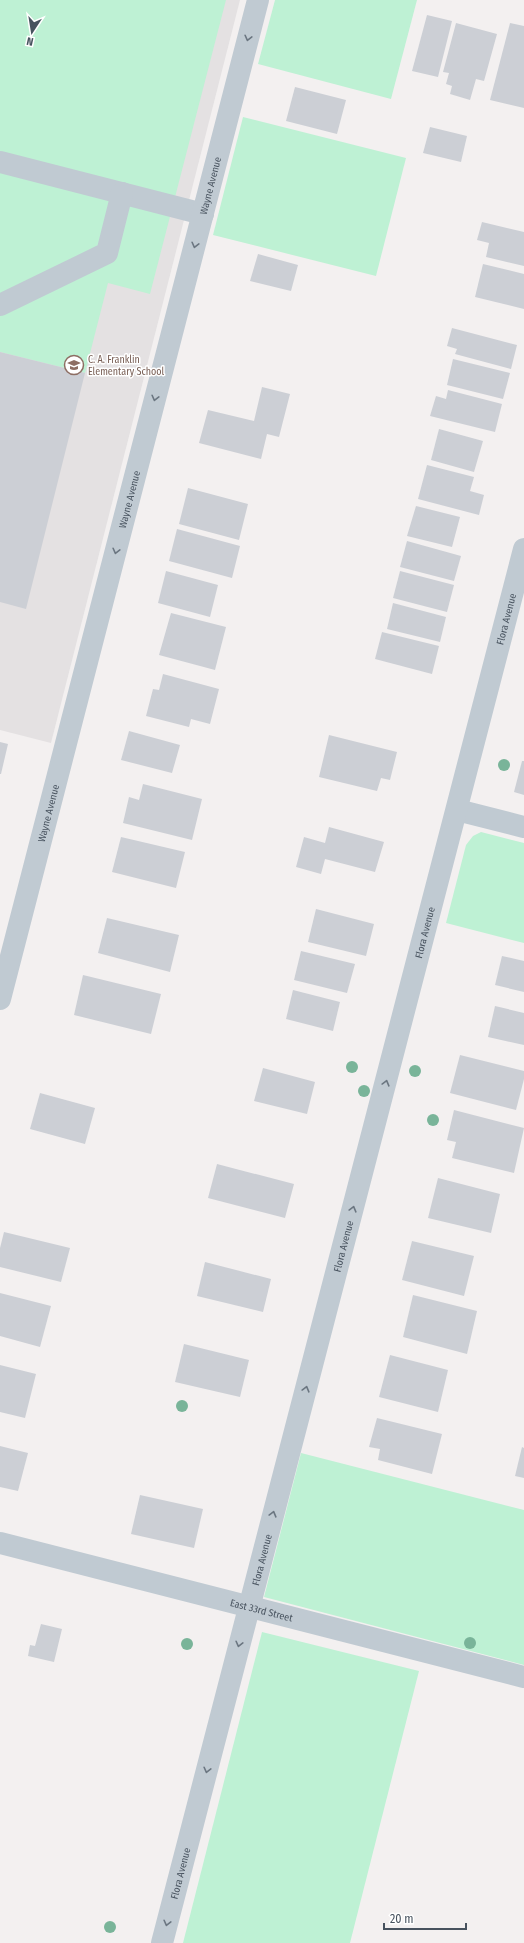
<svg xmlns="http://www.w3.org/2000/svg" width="524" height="1943" font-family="'Fira Sans Condensed',sans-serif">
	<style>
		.education { fill: #e4e1e2 }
		.green { fill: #bef1d4 }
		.building { fill: #cccfd5 }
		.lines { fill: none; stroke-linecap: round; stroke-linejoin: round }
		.minor { stroke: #c0cad2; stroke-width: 22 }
		.tree { fill: #79b499 }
		.oneway { stroke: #6b7681 }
		.labels { text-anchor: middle; stroke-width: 3; stroke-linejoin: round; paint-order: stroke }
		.street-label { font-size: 10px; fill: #47525e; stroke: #fff }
		.education-label { font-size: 10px; fill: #785e54; stroke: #fff; text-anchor: start }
	</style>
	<rect width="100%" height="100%" fill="#f3f0f0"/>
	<polygon class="education" points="0,0 240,0 51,743 0,730"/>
	<g class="green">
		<polygon points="0,0 226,0 150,294 108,283 85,373 0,352"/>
		<polygon points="275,0 417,0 391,99 258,64"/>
		<polygon points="243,117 406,158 376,276 213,235"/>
		<polygon points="481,832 524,843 524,943 446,923 466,845 473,836"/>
		<polygon points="301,1453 524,1510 524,1665 264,1597"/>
		<polygon points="262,1632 419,1671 350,1943 183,1943"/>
	</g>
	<g class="building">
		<polygon points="427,15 452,21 438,77 412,71"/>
		<polygon points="456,23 497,34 484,81 476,79 470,100 450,94 452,86 446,84 449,73 443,72"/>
		<polygon points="510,23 524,26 524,108 490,100"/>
		<polygon points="295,87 346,100 337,134 286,121"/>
		<polygon points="430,127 467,136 461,162 423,153"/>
		<polygon points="482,222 524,232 524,266 486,257 489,243 477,240"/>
		<polygon points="258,254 298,265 291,291 250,281"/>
		<polygon points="483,264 524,274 524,309 475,297"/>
		<polygon points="452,328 517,345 511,369 455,354 457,349 447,346"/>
		<polygon points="0,352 85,373 26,609 0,602"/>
		<polygon points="453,359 510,373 503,399 447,385"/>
		<polygon points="262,387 290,394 279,437 267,434 261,459 199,443 208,410 254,421"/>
		<polygon points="448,390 502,404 495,432 430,416 436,396 446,399"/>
		<polygon points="439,429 483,441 474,472 431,460"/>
		<polygon points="427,465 474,477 470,491 484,495 479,515 418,499"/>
		<polygon points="188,488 248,504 239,540 179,524"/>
		<polygon points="416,506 460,517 452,547 407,536"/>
		<polygon points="177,529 240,546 232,578 169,561"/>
		<polygon points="407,541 461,556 454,581 400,567"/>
		<polygon points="166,571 218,585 210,617 158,603"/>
		<polygon points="400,571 454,585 447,612 393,598"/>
		<polygon points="393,603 446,617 440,642 387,629"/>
		<polygon points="171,613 226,627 215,670 159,655"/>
		<polygon points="382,632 439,646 432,674 375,659"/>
		<polygon points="163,674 219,689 210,724 191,719 189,727 146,716 153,689 159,690"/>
		<polygon points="129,731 180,745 172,773 121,760"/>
		<polygon points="329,735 397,752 390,780 381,778 377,791 319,777"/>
		<polygon points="0,742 8,744 1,774 0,774"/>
		<polygon points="522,761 524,761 524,795 514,792"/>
		<polygon points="143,784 202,799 192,840 123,823 129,797 139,800"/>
		<polygon points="329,827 384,842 375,872 325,859 321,874 296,867 304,837 325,843"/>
		<polygon points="121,837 185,852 176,888 112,872"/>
		<polygon points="316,909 374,924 366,956 308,942"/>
		<polygon points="107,918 179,935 170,972 98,953"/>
		<polygon points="301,951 355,964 347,993 294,980"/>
		<polygon points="502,956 524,961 524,992 495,985"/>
		<polygon points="83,975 161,994 151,1034 74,1015"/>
		<polygon points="293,990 340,1002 333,1031 286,1019"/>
		<polygon points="495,1006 524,1013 524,1045 488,1037"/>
		<polygon points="460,1055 524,1071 524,1079 516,1110 450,1093"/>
		<polygon points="263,1068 315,1082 307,1114 254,1101"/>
		<polygon points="40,1093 95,1108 85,1144 30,1129"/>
		<polygon points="454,1110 524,1128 514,1173 452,1158 456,1142 447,1140"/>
		<polygon points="217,1164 294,1184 285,1218 208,1198"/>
		<polygon points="438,1178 500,1194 491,1233 428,1218"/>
		<polygon points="4,1232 70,1248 61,1282 0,1267 0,1248"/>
		<polygon points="412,1241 474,1256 464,1296 402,1280"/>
		<polygon points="205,1262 271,1279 263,1312 197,1296"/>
		<polygon points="0,1293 51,1306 40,1347 0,1336"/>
		<polygon points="413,1295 477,1311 467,1354 403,1337"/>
		<polygon points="184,1344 249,1360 240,1397 175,1382"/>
		<polygon points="390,1355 448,1370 438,1412 379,1397"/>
		<polygon points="0,1365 36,1374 25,1418 0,1412"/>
		<polygon points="377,1418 442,1434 432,1474 378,1460 380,1449 369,1447"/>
		<polygon points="0,1446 28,1453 18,1491 0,1487"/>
		<polygon points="522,1447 524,1448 524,1478 515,1476"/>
		<polygon points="140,1495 203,1509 194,1548 131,1534"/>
		<polygon points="41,1624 62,1629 54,1662 28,1656 30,1645 35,1646"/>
	</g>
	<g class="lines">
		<g class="minor">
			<polyline points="0,162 203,214"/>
			<polyline points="0,305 107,253 122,193"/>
			<polyline points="457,810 524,827"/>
			<path id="s1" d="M0 999 258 0"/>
			<path id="s2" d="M0 1543 524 1677"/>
			<path id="s3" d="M162 1943 524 549"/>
		</g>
	</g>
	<g class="tree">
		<circle cx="504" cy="765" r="6"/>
		<circle cx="352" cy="1067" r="6"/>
		<circle cx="415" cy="1071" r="6"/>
		<circle cx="364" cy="1091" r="6"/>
		<circle cx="433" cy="1120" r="6"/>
		<circle cx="182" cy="1406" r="6"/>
		<circle cx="470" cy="1643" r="6"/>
		<circle cx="187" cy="1644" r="6"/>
		<circle cx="110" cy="1927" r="6"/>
	</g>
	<defs><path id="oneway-chevron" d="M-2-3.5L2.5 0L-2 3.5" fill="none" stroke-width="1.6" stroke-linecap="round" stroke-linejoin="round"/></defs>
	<g class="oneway">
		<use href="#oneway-chevron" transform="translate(248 38) rotate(104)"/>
		<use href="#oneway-chevron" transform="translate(195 245) rotate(104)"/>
		<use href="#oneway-chevron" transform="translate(155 398) rotate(104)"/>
		<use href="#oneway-chevron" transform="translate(116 551) rotate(104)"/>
		<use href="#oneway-chevron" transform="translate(386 1083) rotate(-75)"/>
		<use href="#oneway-chevron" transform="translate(353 1209) rotate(-75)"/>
		<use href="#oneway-chevron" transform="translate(306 1389) rotate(-75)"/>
		<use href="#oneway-chevron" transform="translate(273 1514) rotate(-75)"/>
		<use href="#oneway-chevron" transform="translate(239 1644) rotate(104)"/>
		<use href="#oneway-chevron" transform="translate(207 1770) rotate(104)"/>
		<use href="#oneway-chevron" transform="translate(167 1923) rotate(104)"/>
	</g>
	<defs>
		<g id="school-ring" transform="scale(1)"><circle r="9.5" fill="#fff" stroke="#8d6e63" stroke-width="1.5"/><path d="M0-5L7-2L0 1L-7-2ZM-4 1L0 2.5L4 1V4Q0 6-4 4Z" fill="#8d6e63"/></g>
	</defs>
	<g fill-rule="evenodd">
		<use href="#school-ring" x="74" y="365"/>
	</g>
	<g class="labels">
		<g class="street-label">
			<text dy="4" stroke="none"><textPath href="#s1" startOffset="840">Wayne Avenue</textPath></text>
			<text dy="4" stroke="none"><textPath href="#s1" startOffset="516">Wayne Avenue</textPath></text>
			<text dy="4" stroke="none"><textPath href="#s3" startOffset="1368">Flora Avenue</textPath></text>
			<text dy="4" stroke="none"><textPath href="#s1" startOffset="192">Wayne Avenue</textPath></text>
			<text dy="4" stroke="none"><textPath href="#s3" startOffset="1044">Flora Avenue</textPath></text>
			<text dy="4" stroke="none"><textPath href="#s3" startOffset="720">Flora Avenue</textPath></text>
			<text dy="4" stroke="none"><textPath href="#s3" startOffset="396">Flora Avenue</textPath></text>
			<text dy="4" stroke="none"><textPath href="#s2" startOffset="270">East 33rd Street</textPath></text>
			<text dy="4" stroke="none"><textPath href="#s3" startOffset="72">Flora Avenue</textPath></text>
		</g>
		<g class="education-label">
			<text x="88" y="363">C. A. Franklin<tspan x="88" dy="12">Elementary School</tspan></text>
		</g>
	</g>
	<g transform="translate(32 32) rotate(192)" stroke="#ffffff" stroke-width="3" paint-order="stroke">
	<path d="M0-3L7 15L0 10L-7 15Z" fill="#47525e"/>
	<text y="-6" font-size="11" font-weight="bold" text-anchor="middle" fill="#47525e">N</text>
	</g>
	<path d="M384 1923v6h82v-6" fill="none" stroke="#47525e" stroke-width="2"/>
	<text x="390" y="1923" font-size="12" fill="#47525e" stroke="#ffffff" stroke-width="3" paint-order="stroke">20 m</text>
</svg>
